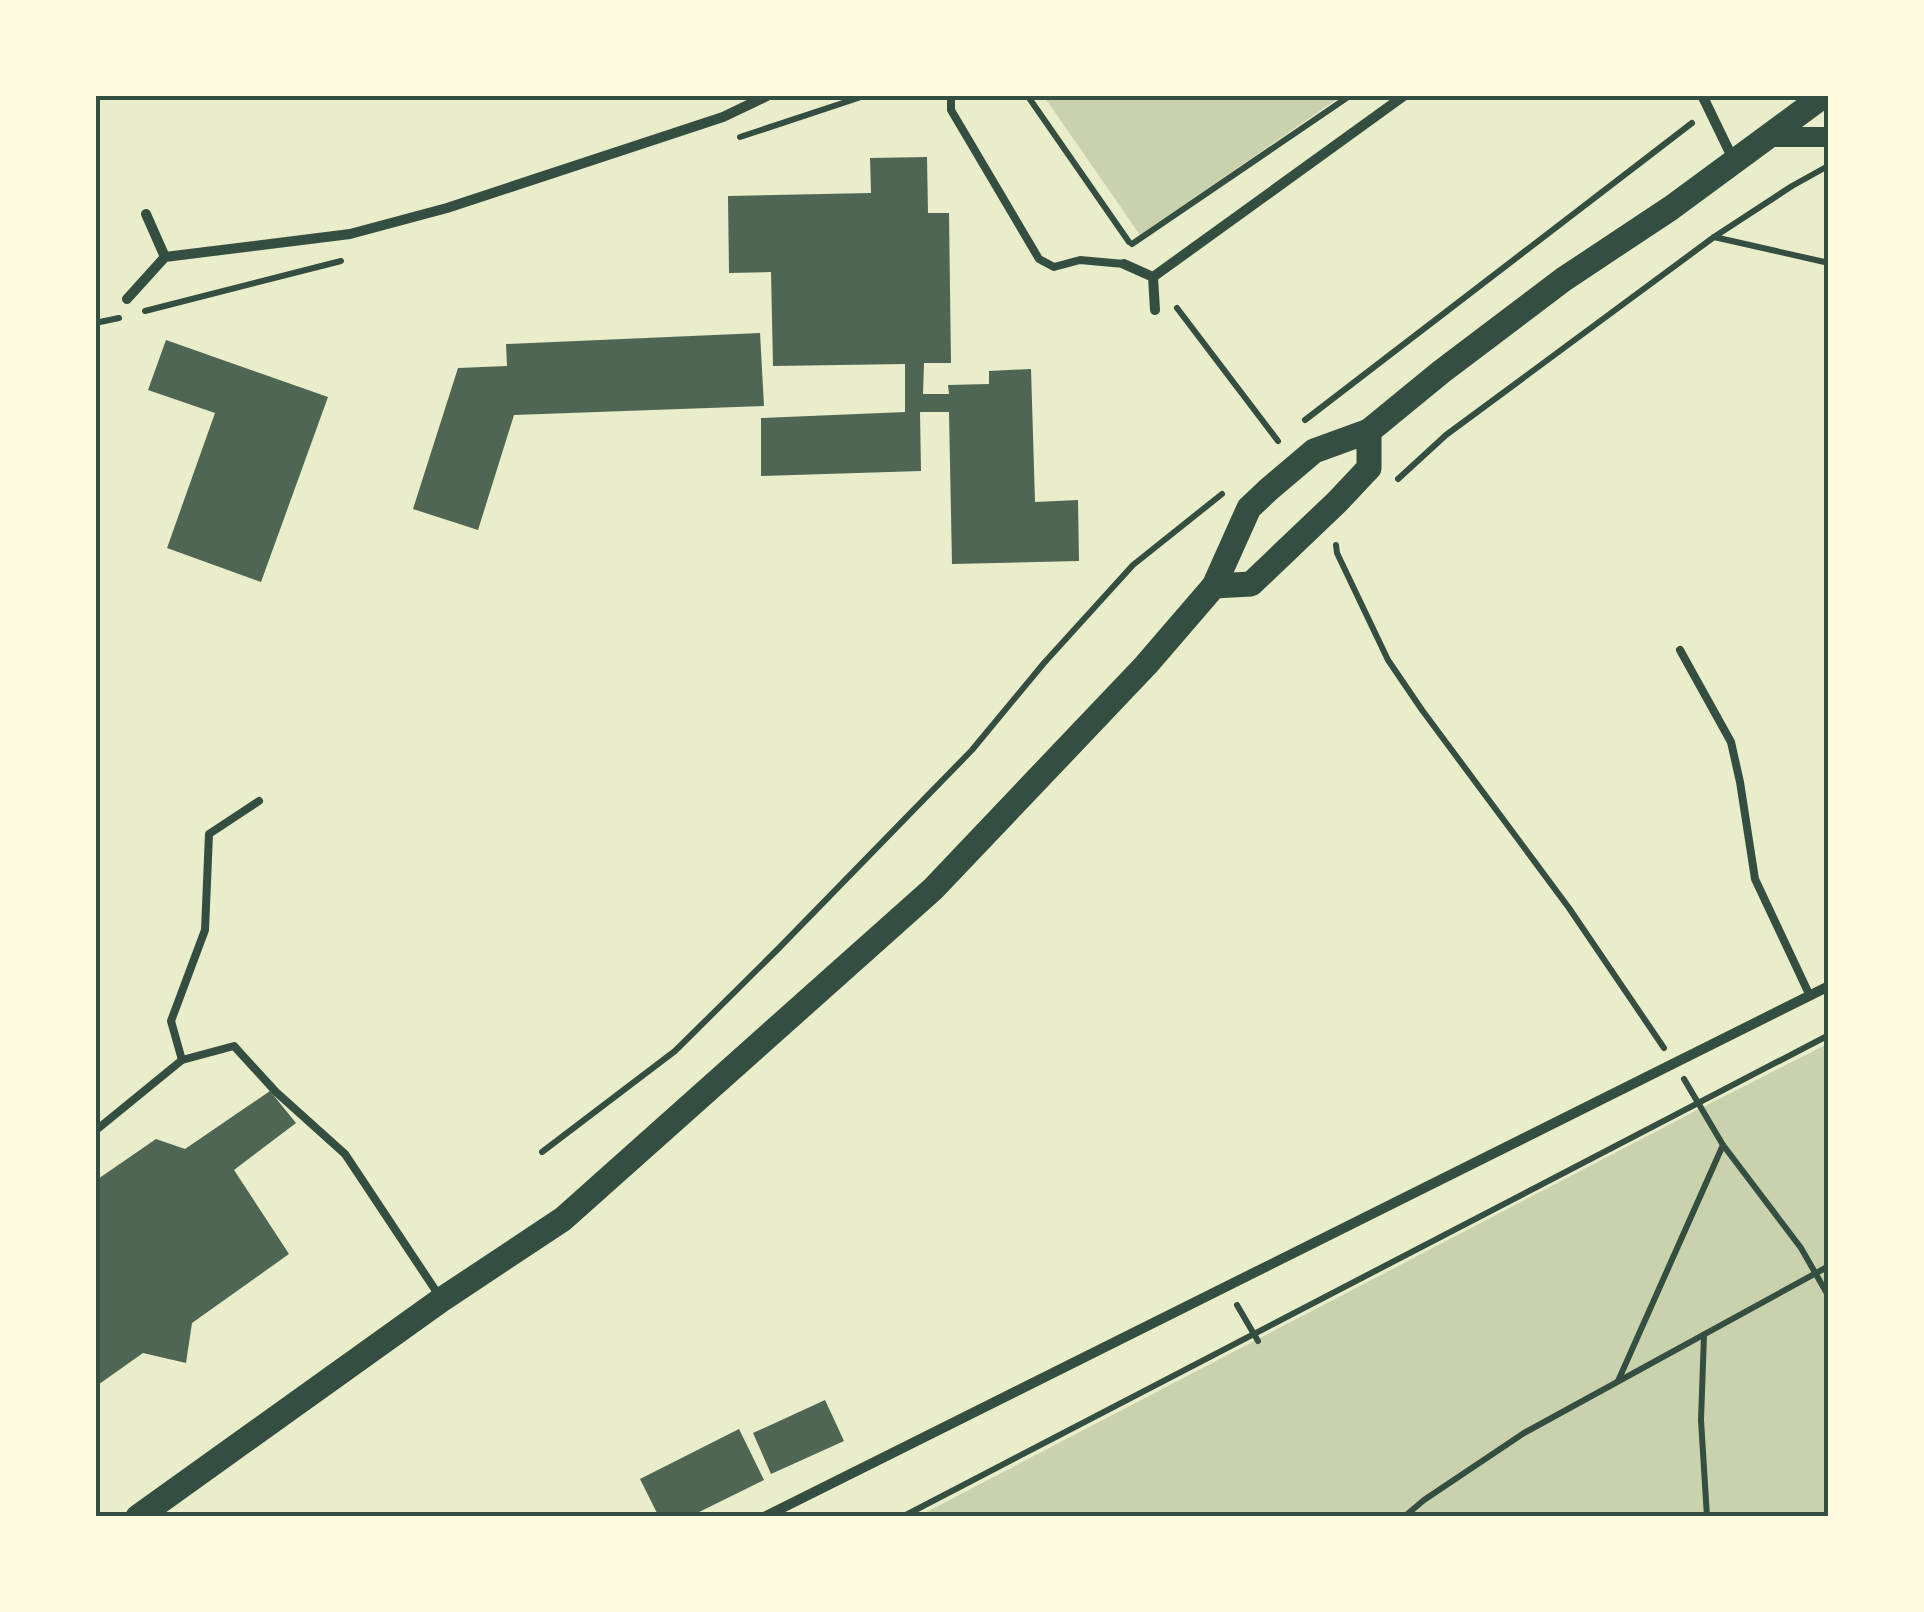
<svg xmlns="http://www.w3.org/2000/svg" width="1924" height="1612" font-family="'IBM Plex Sans',sans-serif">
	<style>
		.green { fill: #cad2ad }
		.building { fill: #4f6655 }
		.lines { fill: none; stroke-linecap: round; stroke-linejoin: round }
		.path { stroke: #344e41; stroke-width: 6 }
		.service { stroke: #344e41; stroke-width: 8 }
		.minor { stroke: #344e41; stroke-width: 10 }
		.secondary { stroke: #344e41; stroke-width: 20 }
		.primary { stroke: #344e41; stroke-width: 25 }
		.neatline { fill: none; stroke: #344e41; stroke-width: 4 }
	</style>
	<rect width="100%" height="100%" fill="#e9edc9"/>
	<g class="green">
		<polygon points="1043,95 1343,95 1140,235"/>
		<polygon points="1829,1043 1829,1517 917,1517 1701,1108"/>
	</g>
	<g class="building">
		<polygon points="927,157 928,213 949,213 951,363 924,363 923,394 949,394 948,385 989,384 989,371 1031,369 1035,502 1078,500 1079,561 952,564 949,412 920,412 921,471 761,476 761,418 905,412 905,364 773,366 771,272 729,273 728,196 871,193 870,158"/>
		<polygon points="760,333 764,406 514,415 478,530 413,509 458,368 507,366 506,344"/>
		<polygon points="166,340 328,397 261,582 167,548 215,413 148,390"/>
		<polygon points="270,1091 296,1123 234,1170 289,1254 192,1323 186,1363 143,1353 95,1387 95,1181 156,1139 185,1149"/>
		<polygon points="825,1400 844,1441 771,1474 753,1433"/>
		<polygon points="739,1429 764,1480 689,1517 659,1517 640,1479"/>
	</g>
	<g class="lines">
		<g class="path">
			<polyline points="1027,95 1129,242"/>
			<polyline points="740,137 867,95"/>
			<polyline points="1714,237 1829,263"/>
			<polyline points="1132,244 1351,95"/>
			<polyline points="1177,308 1278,441"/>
			<polyline points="145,311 341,261"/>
			<polyline points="95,323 119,318"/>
			<polyline points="1305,420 1692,123"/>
			<polyline points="1398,479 1446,435 1714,237 1792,186 1828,166"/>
			<polyline points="1336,545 1337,553 1388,660 1422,710 1569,908 1664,1048"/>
			<polyline points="1684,1079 1723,1145 1801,1248 1829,1297"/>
			<polyline points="542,1152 675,1051 778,949 972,750 1044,663 1133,565 1222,494"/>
			<polyline points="1237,1305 1258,1341"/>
			<polyline points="1704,1335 1701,1420 1707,1517"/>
			<polyline points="1618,1381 1723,1145"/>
			<polyline points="902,1517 1829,1035"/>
			<polyline points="1404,1517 1424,1500 1524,1433 1829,1266"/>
		</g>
		<g class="service">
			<polyline points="951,95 951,110 1039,259 1054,267 1080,260 1124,264"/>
			<polyline points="1680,650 1731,742 1740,782 1755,879 1810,996"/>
			<polyline points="259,801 209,834 205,930 171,1021 182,1060 234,1046 276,1092 345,1154 438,1294"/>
			<polyline points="95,1131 182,1060"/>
		</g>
		<g class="minor">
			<polyline points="1702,95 1733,159"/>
			<polyline points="146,214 165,257"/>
			<polyline points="1124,264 1153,277 1155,310"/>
			<polyline points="1153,277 1405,95"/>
			<polyline points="127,299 165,257 350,234 447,208 723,117 769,95"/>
			<polyline points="764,1517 1829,986"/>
		</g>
		<polyline class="secondary" points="1769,137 1829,137"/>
		<g class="primary">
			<polyline points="1214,586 1251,584 1337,502 1369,468 1369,431"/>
			<polyline points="138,1517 441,1300 563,1219 933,889 1146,665 1214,586 1249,508 1268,490 1314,451 1369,431 1441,372 1564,279 1671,208 1819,99"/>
		</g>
	</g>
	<rect width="1924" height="1612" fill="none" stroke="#fefae0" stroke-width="195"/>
	<rect x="98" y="98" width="1728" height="1416" class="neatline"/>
</svg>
